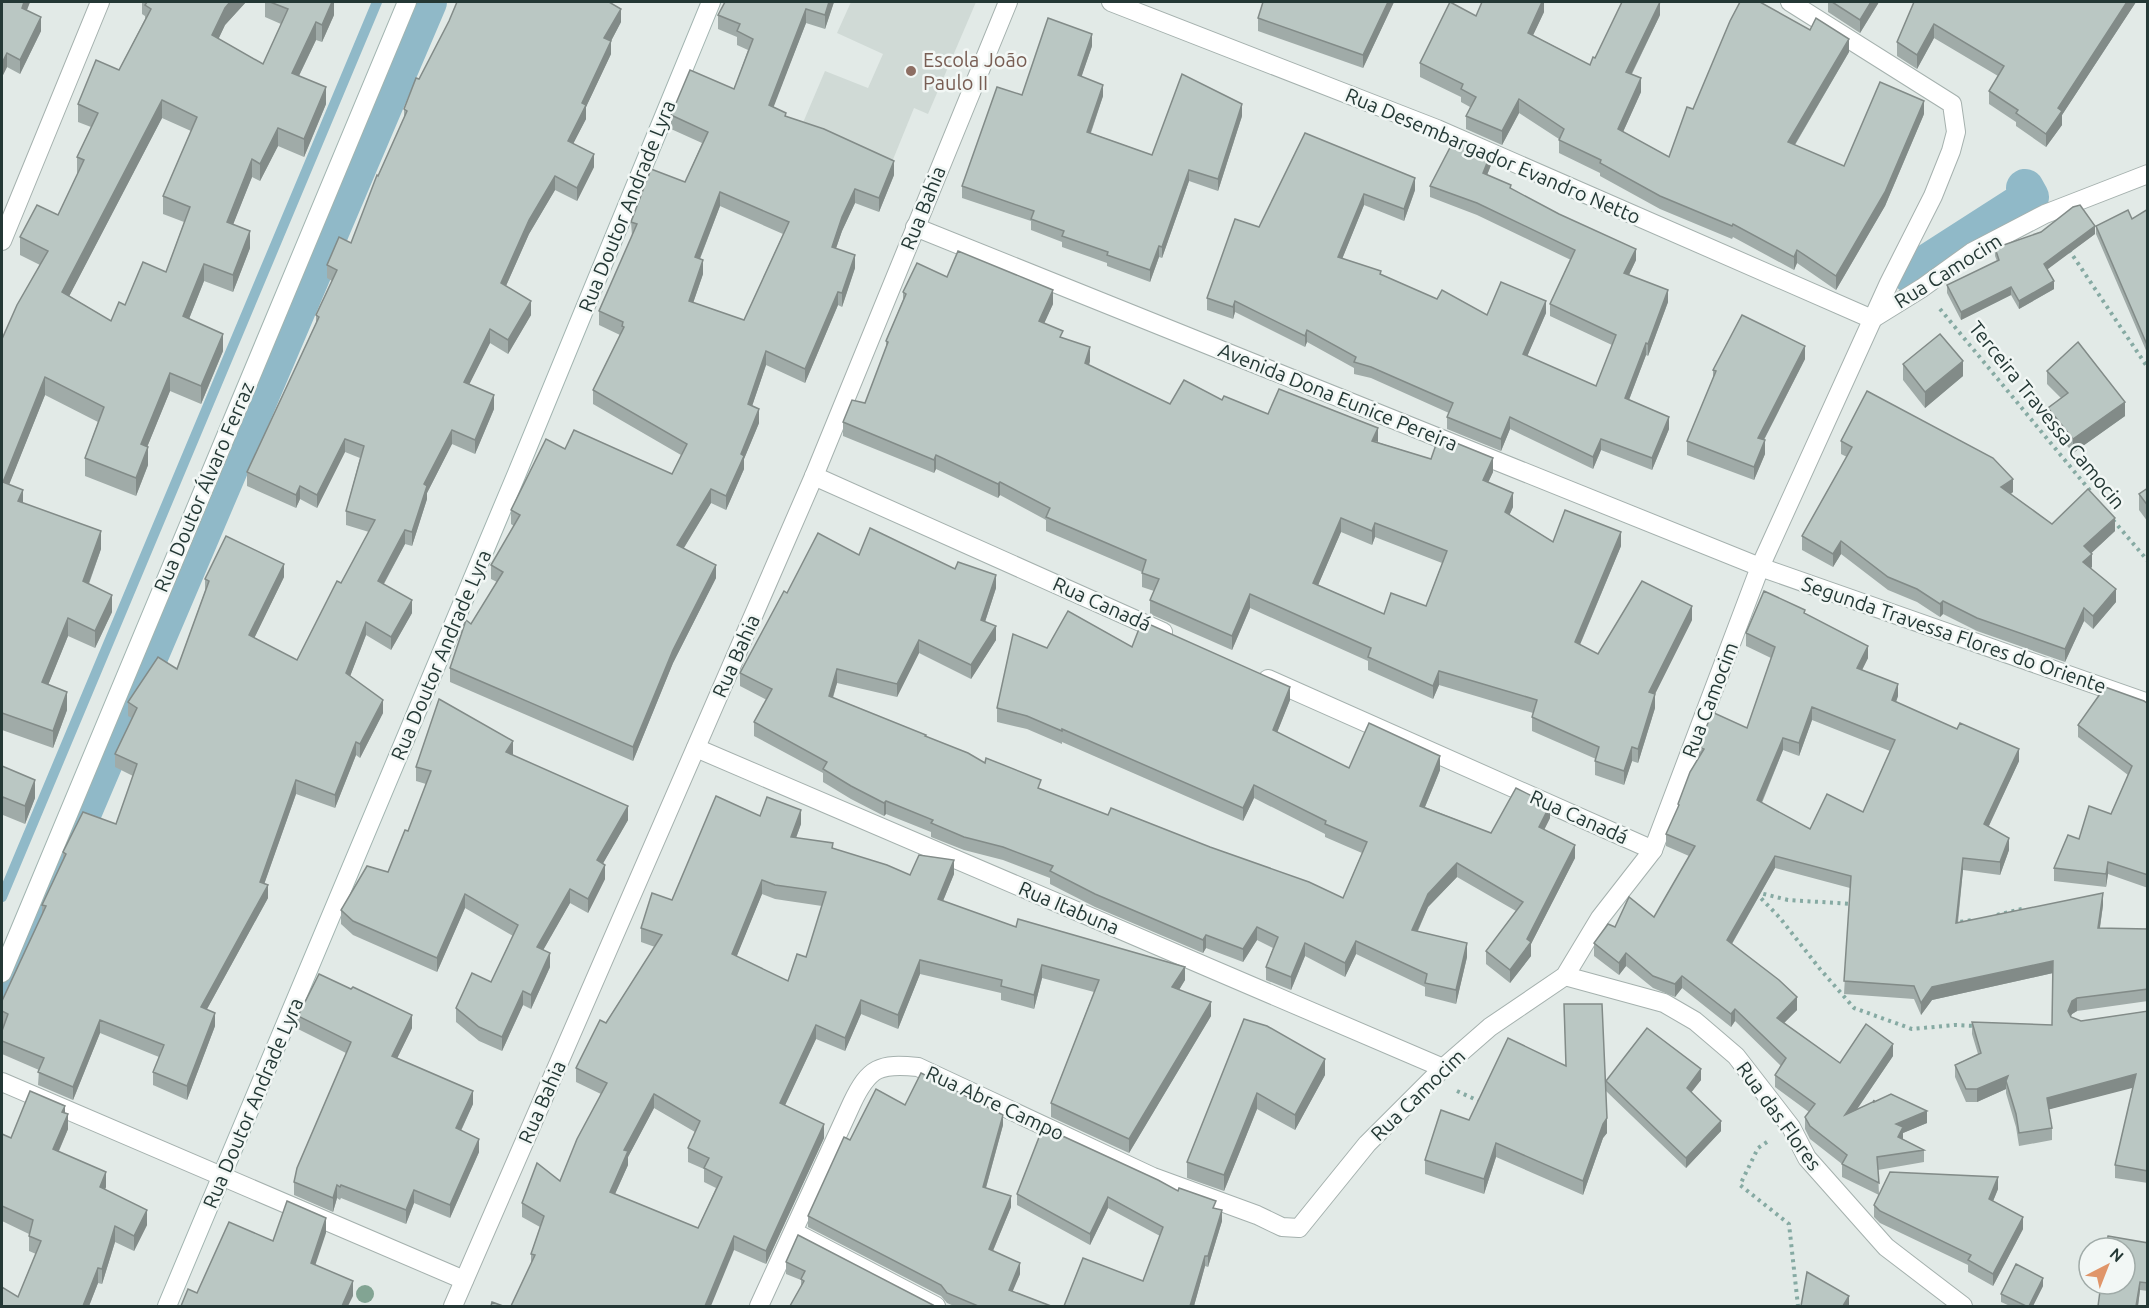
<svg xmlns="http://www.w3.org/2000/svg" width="2149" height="1308" font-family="Ubuntu,sans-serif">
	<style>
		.built { fill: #d0dad6 }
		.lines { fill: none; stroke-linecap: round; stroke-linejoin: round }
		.stream { stroke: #90b9c8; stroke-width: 10 }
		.canal { stroke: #90b9c8; stroke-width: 38 }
		.street-casing { stroke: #a5b1ae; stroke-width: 20 }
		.secondary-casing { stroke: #a2b4b0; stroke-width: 20 }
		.path { stroke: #86aaa3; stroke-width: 4; stroke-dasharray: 3 4.5; stroke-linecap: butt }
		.street { stroke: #fff; stroke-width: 18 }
		.secondary { stroke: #fff; stroke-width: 18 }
		.tree { fill: #82a493 }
		.wall { fill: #a0aba8; fill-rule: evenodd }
		.shaded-wall { fill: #828b88 }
		.building { fill: #bac7c3; stroke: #828b88; stroke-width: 1.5; fill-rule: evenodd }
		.education-dot { fill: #8d6e63; stroke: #f2f7f5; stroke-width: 2 }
		.labels { text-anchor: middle; stroke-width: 5; stroke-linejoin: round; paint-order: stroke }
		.education-label { font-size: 20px; fill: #785e54; stroke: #f2f7f5; text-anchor: start }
		.street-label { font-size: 20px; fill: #243835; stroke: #f2f7f5 }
	</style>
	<rect width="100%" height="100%" fill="#e2eae7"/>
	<polygon class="built" points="851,2 976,2 928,114 914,108 892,162 802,125 825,71 868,88 883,54 837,33"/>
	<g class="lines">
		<polyline class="stream" points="2,897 377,2"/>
		<g class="canal">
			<polyline points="1910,274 2030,197 2025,188"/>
			<polyline points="2,1002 428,2"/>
		</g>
		<g class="street-casing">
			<g id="street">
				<polyline points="1111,2 1437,129 1872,319"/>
				<polyline points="915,227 1760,567 2148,703"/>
				<polyline points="2,241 100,2"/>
				<polyline points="1872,319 1922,288 1972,252 2045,214 2148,174"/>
				<polyline points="814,476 1163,632"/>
				<polyline points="1268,679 1653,850"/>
				<polyline points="696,748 1443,1068"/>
				<polyline points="1565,976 1664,1003 1695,1021 1736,1056 1791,1127 1807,1158 1886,1247 1963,1306"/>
				<polyline points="2,1082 464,1280"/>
				<polyline points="794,1232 936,1306"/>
				<polyline points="453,1306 814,476 1008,2"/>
				<path d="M759 1306 852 1103C869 1067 880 1063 918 1067L1153 1177 1257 1215 1282 1227 1299 1228 1367 1144 1443 1068 1490 1027 1565 976 1600 918 1653 850 1760 567 1889 283 1933 196 1951 151 1956 132 1952 104 1790 2"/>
			</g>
		</g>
		<g class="secondary-casing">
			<g id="secondary">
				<polyline points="2,973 407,2"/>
				<path d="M167 1306C351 873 533 438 711 2"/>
			</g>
		</g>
		<g class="path">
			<polyline points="2069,250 2148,368"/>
			<polyline points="1940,309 2092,493"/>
			<polyline points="2113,520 2148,561"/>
			<polyline points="1756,892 1788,900 1853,904"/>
			<polyline points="1756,893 1780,918 1820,969 1854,1008 1912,1029 1955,1025 1977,1026"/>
			<polyline points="1997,915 2026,908"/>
			<polyline points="1953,923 1972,920"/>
			<polyline points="1457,1091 1483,1103"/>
			<polyline points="1767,1142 1758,1148 1740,1185 1789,1224 1798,1306"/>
		</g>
		<use href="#street" class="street"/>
		<use href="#secondary" class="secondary"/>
	</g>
	<circle class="tree" cx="365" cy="1294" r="9"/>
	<g class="wall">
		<polygon points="2,2 30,2 27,10 41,31 20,74 7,67 2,77"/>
		<path d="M142 2H246L225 25 218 39 263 64 281 24 265 17V2H334V15L322 42 316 40 299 76 326 104 304 157 278 146 260 181 252 177 233 224 250 248 233 292 204 281 189 319 223 351 201 404 170 391 147 447 148 465 136 496 85 476V458L98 422 45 395 9 484 23 503 101 549 89 584 112 612 95 648 68 636 48 685 67 710 53 748 2 730V339L40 265 20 255V237L58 215 77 175V157L91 127 78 122V104L119 70 145 19V16L142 14ZM162 118 191 131 163 196V214L184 222 166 272 125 305 111 321 69 296Z"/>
		<path d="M725 2H834L825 29 806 23 773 107 786 116 894 175 879 212 855 203 842 231 836 248 855 268 842 307 838 305 805 383 766 365 752 406 759 423 744 459V469L726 510 711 503 684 548 716 578 673 663 633 761 450 682V668L471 624 497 582 491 579V565L514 526 511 524V510L565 449 672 474 681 455 593 404V390L620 335 599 325V311L632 236 631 222 685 182 702 143 671 129V115L734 89 748 50 737 45V37L718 29V15ZM720 206 783 234 744 320 693 303 703 274 700 259Z"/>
		<polygon points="1394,2 1363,68 1258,31 1258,18"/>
		<polygon points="1544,2 1544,12 1533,35 1590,65 1595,58 1660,15 1632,74 1641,92 1623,132 1669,157 1693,109 1849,52 1795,145 1844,166 1924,114 1885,206 1836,290 1797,263 1794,270 1733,237 1732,239 1660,209 1600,176 1600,173 1559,153 1559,139 1519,113 1502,145 1466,129 1466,116 1470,107 1461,102 1461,97 1420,77 1420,63 1476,16"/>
		<polygon points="1828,2 1879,2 1860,33 1828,12"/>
		<polygon points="1914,2 2136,2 2062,115 2062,125 2046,147 2016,126 2016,122 1989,104 1989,91 1998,76 1934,38 1917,69 1897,56 1897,42"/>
		<polygon points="621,22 611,41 611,54 586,107 586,119 573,143 594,167 577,201 555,190 529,234 506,286 531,315 508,354 490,343 469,384 494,409 475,454 452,444 427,493 427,499 412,546 405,544 384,584 412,613 391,650 366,635 350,676 383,713 360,758 356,755 335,808 296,794 264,884 268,898 207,1009 215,1026 187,1100 153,1085 153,1072 159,1057 100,1033 73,1100 38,1085 39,1070 2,1054 2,1031 4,1026 2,1025 2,1001 42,916 42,905 63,859 63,852 116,824 133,776 115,767 115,754 132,718 128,716 128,702 177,669 205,591 205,579 284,577 254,638 297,660 341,583 369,532 346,525 346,511 360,458 345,452 317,508 300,499 296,508 247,486 247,472 316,323 316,315 332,281 327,278 327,265 351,243 378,176 404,118 404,109 419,79"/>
		<polygon points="1092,46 1081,77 1103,96 1091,133 1152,155 1242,116 1218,191 1189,181 1162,258 1159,257 1150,282 1107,266 1107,263 1062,247 1062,242 1031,230 1031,221 962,198 962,186 1022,95"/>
		<polygon points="1305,133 1415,190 1404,221 1364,205 1342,259 1437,299 1487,315 1546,313 1527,356 1596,386 1612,345 1550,316 1550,304 1571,260 1477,215 1430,197 1430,186 1491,165 1487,175 1636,260 1629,275 1668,302 1648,356 1646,355 1629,400 1669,429 1652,470 1601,450 1593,469 1510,429 1501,451 1447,429 1447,417 1449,413 1371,378 1354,374 1354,368 1307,342 1305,347 1235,312 1233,319 1207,310 1207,298 1259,227"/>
		<polygon points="2148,209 2148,355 2096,234 2096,226 2132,219"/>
		<polygon points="2095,234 2047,269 2054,289 2019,309 2011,295 1961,320 1947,293 1947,285 1997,261 1995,256 1995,248"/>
		<path d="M947 277 1053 304 1044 323 1090 361 1089 365 1170 404 1222 400 1268 414 1377 442 1431 459 1493 472 1488 482 1513 507 1509 515 1553 542 1621 546 1580 645 1598 654 1692 620 1655 694V708L1638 763 1632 761 1624 785 1595 775V761L1596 759 1532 731V717L1533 713 1439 685 1433 699 1368 670V661L1250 608 1232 650 1150 614V600L1154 591 1142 587V572L1046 531V520L1000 495 998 498 936 469 934 473 843 436V422L865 403 886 349V341L903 300V292ZM1341 532 1372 545 1375 537 1442 563 1426 606 1384 614 1318 585Z"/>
		<polygon points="1805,359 1764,440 1765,454 1754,480 1687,455 1687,441 1713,378 1713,370"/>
		<polygon points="1903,364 1963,376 1925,408 1903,380"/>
		<polygon points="2047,371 2125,416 2073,453 2048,422 2048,408 2061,398 2047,384"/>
		<polygon points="1841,441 2013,492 2011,494 2052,524 2115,531 2091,553 2092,567 2090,568 2116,602 2093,629 2084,621 2065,662 1977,631 1943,614 1940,617 1917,602 1888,590 1841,554 1833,567 1802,550 1802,536 1847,457 1841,454"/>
		<polygon points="2148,488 2148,522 2139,510 2139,494"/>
		<polygon points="859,555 996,588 985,622 996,640 971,679 919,653 897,697 837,683 833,698 926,737 1041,789 1108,815 1210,847 1343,898 1362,853 1325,837 1325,834 1254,798 1243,821 1062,742 1062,744 1027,729 997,722 997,708 1047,648 1132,647 1290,700 1277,732 1349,768 1440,770 1425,807 1491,833 1550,818 1544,830 1575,858 1531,944 1531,956 1510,983 1486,964 1486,951 1516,911 1457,877 1428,907 1418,931 1467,957 1456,1004 1425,996 1425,987 1356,954 1345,977 1305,956 1291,990 1266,980 1266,967 1273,948 1257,940 1243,962 1206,948 1203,953 1095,907 1050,884 1050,878 1003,860 964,850 931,837 931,832 886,814 884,816 851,799 823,782 823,773 754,736 754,722 767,700 740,686 740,673 787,593"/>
		<path d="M1805 614 1868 658 1862 670 1898 696 1896 702 2019 761 1989 826 2009 850 2000 875 1963 870 1958 923 2103 905 2100 928 2148 929V1001L2077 1011 2072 1014 2070 1017 2081 1021 2148 1011V1183L2115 1178V1165L2133 1087 2049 1109 2052 1128V1140L2019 1146 2016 1127 2006 1093V1089L1977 1102H1966L1955 1077V1065L1978 1054 1972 1034V1022L2052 1025 2053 973 1932 1000 1921 1015 1914 999 1844 994 1850 888 1775 868 1732 944 1797 1010 1784 1023 1840 1063 1893 1056 1857 1109 1874 1102 1927 1123 1903 1133V1139L1924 1150V1162L1878 1170 1879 1195 1842 1177V1164L1810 1139 1805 1129V1117L1809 1112 1775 1087V1075L1781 1066 1735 1021 1731 1027 1682 988 1675 997 1653 988 1626 966 1619 975 1594 956V943L1615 927 1654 917 1689 856 1666 846V834L1678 808V804L1699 757V747L1747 728 1771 658 1746 646V633ZM1812 720 1890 751 1863 812 1810 829 1762 803 1783 750 1799 756Z"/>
		<polygon points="2148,704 2148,888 2108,874 2106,887 2054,881 2054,868 2079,839 2111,814 2128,775 2078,737 2078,725"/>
		<polygon points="513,755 628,820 603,863 605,879 588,913 570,903 543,950 550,967 531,1009 523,1005 502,1051 479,1041 456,1022 456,1008 491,982 513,936 465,908 437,972 353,935 341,924 341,910 388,872 408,831 426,784 416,781 416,767"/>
		<polygon points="2,766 35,798 25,824 3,815 2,818"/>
		<path d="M760 816 801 824 796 838 833 848 910 875 954 874 943 901 1016 927 1185 980 1179 990 1211 1016 1129 1153 1051 1117V1103L1094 992 1042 978 1034 1009 1001 1000V993L920 974 898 1029 861 1014 845 1051 816 1039 785 1105 824 1138 766 1264 734 1250 531 1264V1254L540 1227 522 1217V1203L560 1181 601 1094 576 1082V1068L655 947 641 942V928L672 900ZM762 894 775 899 822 906 806 957 788 981 736 957ZM654 1108 695 1132 688 1148V1162L704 1169V1182L716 1188 698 1228 615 1194 628 1165V1157Z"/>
		<polygon points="1564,1004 1607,1133 1603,1138 1583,1195 1496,1157 1484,1194 1425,1174 1425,1160 1469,1120 1566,1066"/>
		<polygon points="298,1016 412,1028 397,1058 473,1104 461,1131 479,1152 450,1218 414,1203 406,1224 341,1198 340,1200 337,1198 333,1212 294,1195 294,1182 346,1053 298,1029"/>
		<polygon points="1244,1019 1325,1075 1295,1130 1257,1109 1224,1191 1187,1178 1187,1162"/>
		<polygon points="1701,1080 1691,1092 1721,1131 1686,1168 1606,1091 1606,1081"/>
		<polygon points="905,1105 1003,1125 986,1188 1011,1207 993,1251 1020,1274 1012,1291 1051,1306 954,1306 947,1303 941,1296 808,1227 808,1216 850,1140"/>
		<polygon points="65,1113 68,1129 59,1151 106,1187 105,1189 147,1225 134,1251 115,1242 102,1284 98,1283 89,1306 2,1306 18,1297 36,1254 29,1251 29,1234 2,1221 2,1134 11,1138"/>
		<polygon points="1998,1189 1993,1201 2023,1229 1993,1286 1968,1272 1968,1265 1880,1223 1874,1217 1874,1205"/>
		<polygon points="1178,1191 1216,1209 1222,1221 1208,1267 1205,1266 1194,1306 1064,1306 1143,1281 1160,1236 1108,1208 1090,1245 1017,1205 1017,1194"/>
		<polygon points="2148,1243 2148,1291 2140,1290 2138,1306 2098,1306"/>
		<polygon points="786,1262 933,1306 801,1287 801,1280 786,1274"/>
		<polygon points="2043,1286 2033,1306 2010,1306 2001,1302 2001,1294"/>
	</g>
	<g class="shaded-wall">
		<polygon points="24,2 30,2 22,22 22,8"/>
		<polygon points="230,2 246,2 225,25 212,53 212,35 225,8"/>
		<polygon points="332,2 334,2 334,15 322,42 322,25"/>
		<polygon points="829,2 834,2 825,29 825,15"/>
		<polygon points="1388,2 1394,2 1363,68 1363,55"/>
		<polygon points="1542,2 1544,2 1544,12 1528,46 1528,33"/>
		<polygon points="1660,2 1660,15 1626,85 1626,72"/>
		<polygon points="1871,2 1879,2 1860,33 1860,20"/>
		<polygon points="2127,2 2136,2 2062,115 2062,125 2046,147 2046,134 2058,108"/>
		<polygon points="621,9 621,22 611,41 611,54 586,107 586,119 568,154 568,141 604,38"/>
		<polygon points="806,9 806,23 769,119 769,105"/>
		<polygon points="41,17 41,31 20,74 20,60"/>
		<polygon points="316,22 316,40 292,90 292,73"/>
		<polygon points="1934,24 1934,38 1917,69 1917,55"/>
		<polygon points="1092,34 1092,46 1078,87 1078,75"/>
		<polygon points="1849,39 1849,52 1788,156 1788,142"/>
		<polygon points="7,53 7,67 2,77 2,63"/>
		<polygon points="1641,78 1641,92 1618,143 1618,129"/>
		<polygon points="1103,85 1103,96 1087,143 1087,132"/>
		<polygon points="326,87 326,104 304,157 304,139"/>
		<polygon points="1519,99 1519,113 1502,145 1502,131"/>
		<polygon points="162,100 162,118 62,310 62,292"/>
		<polygon points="1924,101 1924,114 1885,206 1836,290 1836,276"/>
		<polygon points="1242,104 1242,116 1218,191 1218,179"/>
		<polygon points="278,128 278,146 260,181 260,164"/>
		<polygon points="1491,153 1491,165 1483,185 1483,173"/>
		<polygon points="594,154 594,167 577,201 577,188"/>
		<polygon points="252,159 252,177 227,240 227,222"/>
		<polygon points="894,161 894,175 879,212 879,198"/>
		<polygon points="1189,170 1189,181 1162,258 1162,247"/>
		<polygon points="555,176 555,190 529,234 501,297 501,283 529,220"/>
		<polygon points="1415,178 1415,190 1404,221 1404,209"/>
		<polygon points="855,189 855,203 842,231 832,260 832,247 842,217"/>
		<polygon points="720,192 720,206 695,271 695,257"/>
		<polygon points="1364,194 1364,205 1338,269 1338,257"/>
		<polygon points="2095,226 2095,234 2044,272 2044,264"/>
		<polygon points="250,231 250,248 233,292 233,275"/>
		<polygon points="1159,246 1159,257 1150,282 1150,270"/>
		<polygon points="1636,249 1636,260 1624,285 1624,273"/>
		<polygon points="1797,250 1797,263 1794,270 1794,257"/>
		<polygon points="855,255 855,268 842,307 842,293"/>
		<polygon points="703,260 703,274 689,315 689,301"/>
		<polygon points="204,264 204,281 183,334 183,316"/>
		<polygon points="2054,281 2054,289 2019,309 2019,301"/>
		<polygon points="2011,287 2011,295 1961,320 1961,312"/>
		<polygon points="1053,290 1053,304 1039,335 1039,321"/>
		<polygon points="1668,290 1668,302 1648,356 1648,344"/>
		<polygon points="838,292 838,305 805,383 805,369"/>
		<polygon points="531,301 531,315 508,354 508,340"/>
		<polygon points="1235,301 1235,312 1233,319 1233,307"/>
		<polygon points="1546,301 1546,313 1523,366 1523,354"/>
		<polygon points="490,329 490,343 464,395 464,382"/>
		<polygon points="1307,330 1307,342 1305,347 1305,336"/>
		<polygon points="223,334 223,351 201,404 201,386"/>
		<polygon points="1646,343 1646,355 1625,410 1625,398"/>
		<polygon points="1805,346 1805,359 1758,451 1758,438"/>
		<polygon points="1090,347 1090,361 1085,377 1085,363"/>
		<polygon points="766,351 766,365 748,418 748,404"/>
		<polygon points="1963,361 1963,376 1925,408 1925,392"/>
		<polygon points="170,373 170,391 141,462 141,444"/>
		<polygon points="45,377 45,395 3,500 3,482"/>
		<polygon points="494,395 494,409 475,454 475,440"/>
		<polygon points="2125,402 2125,416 2073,453 2073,439"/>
		<polygon points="759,409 759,423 744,459 744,469 726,510 726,496 741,454"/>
		<polygon points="1510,417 1510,429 1501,451 1501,439"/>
		<polygon points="1669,417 1669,429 1652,470 1652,458"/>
		<polygon points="1378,428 1378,442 1372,441"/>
		<polygon points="452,430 452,444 427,493 427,499 412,546 412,532 424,484"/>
		<polygon points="345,439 345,452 317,508 317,495"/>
		<polygon points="1601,439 1601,450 1593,469 1593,457"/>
		<polygon points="1765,440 1765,454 1754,480 1754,467"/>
		<polygon points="148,447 148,465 136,496 136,478"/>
		<polygon points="936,455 936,469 934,473 934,460"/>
		<polygon points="1493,458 1493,472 1483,494 1483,480"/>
		<polygon points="2013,479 2013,492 2001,500 2001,487"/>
		<polygon points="1000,482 1000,495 998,498 998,484"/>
		<polygon points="300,486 300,499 296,508 296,495"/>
		<polygon points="711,489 711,503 677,559 677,545"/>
		<polygon points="23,490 23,508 18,501"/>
		<polygon points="1513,493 1513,507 1505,525 1505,512"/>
		<polygon points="1341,518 1341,532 1313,597 1313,583"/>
		<polygon points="2115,518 2115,531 2084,560 2084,546"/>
		<polygon points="1375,523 1375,537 1372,545 1372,531"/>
		<polygon points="405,530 405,544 378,594 378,581"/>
		<polygon points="101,531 101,549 83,599 83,581"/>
		<polygon points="1621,532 1621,546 1575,656 1575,642"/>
		<polygon points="1841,541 1841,554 1833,567 1833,554"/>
		<polygon points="2092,554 2092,567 2083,576 2083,562"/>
		<polygon points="284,564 284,577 249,649 249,635"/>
		<polygon points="716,565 716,578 673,663 633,761 633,747 673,650"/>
		<polygon points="996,575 996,588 981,634 981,620"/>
		<polygon points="2116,589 2116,602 2093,629 2093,616"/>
		<polygon points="1250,594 1250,608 1232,650 1232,636"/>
		<polygon points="112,595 112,612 95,648 95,631"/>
		<polygon points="412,600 412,613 391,650 391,637"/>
		<polygon points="1943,601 1943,614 1940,617 1940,604"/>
		<polygon points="1692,606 1692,620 1649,706 1649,692"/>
		<polygon points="2084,608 2084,621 2065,662 2065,649"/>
		<polygon points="68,618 68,636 42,700 42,682"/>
		<polygon points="366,622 366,635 346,687 346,673"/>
		<polygon points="996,626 996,640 971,679 971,665"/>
		<polygon points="919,640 919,653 897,697 897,684"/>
		<polygon points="1868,646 1868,658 1857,680 1857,668"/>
		<polygon points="837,669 837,683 829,709 829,696"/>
		<polygon points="1439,671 1439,685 1433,699 1433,686"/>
		<polygon points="1898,684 1898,696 1892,712 1892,700"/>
		<polygon points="1290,687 1290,700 1273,743 1273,730"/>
		<polygon points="67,692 67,710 53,748 53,731"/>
		<polygon points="1655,694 1655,708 1638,763 1638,749"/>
		<polygon points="383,700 383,713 360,758 360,744"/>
		<polygon points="1812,707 1812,720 1799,756 1799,743"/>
		<polygon points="1783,738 1783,750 1757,813 1757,800"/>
		<polygon points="513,741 513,755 506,766 506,752"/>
		<polygon points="356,742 356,755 335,808 335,795"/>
		<polygon points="1632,747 1632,761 1624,785 1624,771"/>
		<polygon points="2019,749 2019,761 1984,836 1984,824"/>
		<polygon points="1440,756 1440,770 1420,819 1420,806"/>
		<polygon points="35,780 35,798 25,824 25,806"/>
		<polygon points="296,780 296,794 260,896 260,882"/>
		<polygon points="1254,785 1254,798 1243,821 1243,808"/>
		<polygon points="3,797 3,815 2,818 2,800"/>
		<polygon points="886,801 886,814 884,816 884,803"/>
		<polygon points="1550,805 1550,818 1539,840 1539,827"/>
		<polygon points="628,806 628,820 597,874 597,860"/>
		<polygon points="801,810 801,824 791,851 791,837"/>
		<polygon points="2009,838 2009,850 2000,875 2000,862"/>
		<polygon points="1575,845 1575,858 1531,944 1531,956 1510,983 1510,970"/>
		<polygon points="1775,856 1775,868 1727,952 1727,940"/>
		<polygon points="1963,858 1963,870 1956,936 1956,923"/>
		<polygon points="954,860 954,874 938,913 938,899"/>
		<polygon points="2108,862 2108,874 2106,887 2106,874"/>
		<polygon points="1457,863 1457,877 1428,907 1412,943 1412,930 1428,894"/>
		<polygon points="605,865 605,879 588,913 588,899"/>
		<polygon points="762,880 762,894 732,968 732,954"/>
		<polygon points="268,885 268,898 201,1020 201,1007"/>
		<polygon points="570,889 570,903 537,961 537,947"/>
		<polygon points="2103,893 2103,905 2098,940 2098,928"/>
		<polygon points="465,894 465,908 437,972 437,958"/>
		<polygon points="1257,927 1257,940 1243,962 1243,949"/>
		<polygon points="1206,935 1206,948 1203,953 1203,940"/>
		<polygon points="1356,941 1356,954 1345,977 1345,963"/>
		<polygon points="1305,943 1305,956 1291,990 1291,977"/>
		<polygon points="1467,943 1467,957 1456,1004 1456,990"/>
		<polygon points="550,953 550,967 531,1009 531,995"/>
		<polygon points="1626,953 1626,966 1619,975 1619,963"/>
		<polygon points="920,960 920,974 898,1029 898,1015"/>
		<polygon points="2053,961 2053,973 1932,1000 1921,1015 1921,1003 1932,987"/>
		<polygon points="1042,965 1042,978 1034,1009 1034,995"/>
		<polygon points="1185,967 1185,980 1172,1001 1172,987"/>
		<polygon points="1682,976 1682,988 1675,997 1675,984"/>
		<polygon points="523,991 523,1005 502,1051 502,1037"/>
		<polygon points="1797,997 1797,1010 1777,1030 1777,1018"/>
		<polygon points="2077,998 2077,1011 2072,1014 2068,1023 2068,1011 2072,1001"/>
		<polygon points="861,1000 861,1014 845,1051 845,1038"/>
		<polygon points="1211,1002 1211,1016 1129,1153 1129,1139"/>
		<polygon points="1735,1009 1735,1021 1731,1027 1731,1014"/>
		<polygon points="215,1013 215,1026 187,1100 187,1086"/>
		<polygon points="412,1015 412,1028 392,1069 392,1056"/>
		<polygon points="100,1020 100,1033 73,1100 73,1087"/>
		<polygon points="816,1025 816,1039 780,1116 780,1103"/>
		<polygon points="1893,1044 1893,1056 1845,1127 1845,1115"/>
		<polygon points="1325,1059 1325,1075 1295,1130 1295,1115"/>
		<polygon points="1701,1069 1701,1080 1687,1098 1687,1088"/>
		<polygon points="2136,1074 2136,1087 2047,1110 2047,1098"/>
		<polygon points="2008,1076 2006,1081 2006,1089 1977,1102 1977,1089"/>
		<polygon points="473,1091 473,1104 456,1141 456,1128"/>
		<polygon points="1257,1093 1257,1109 1224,1191 1224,1175"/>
		<polygon points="654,1094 654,1108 628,1157 628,1165 610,1205 610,1192 624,1150"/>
		<polygon points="65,1106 65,1121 68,1114 68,1129 53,1164 53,1149 62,1112"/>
		<polygon points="1927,1111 1927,1123 1903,1133 1903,1140 1898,1149 1896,1124"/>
		<polygon points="1003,1115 1003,1125 983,1198 983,1187"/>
		<polygon points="1607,1118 1607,1133 1603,1138 1583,1195 1583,1181 1603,1124"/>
		<polygon points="1721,1121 1721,1131 1686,1168 1686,1158"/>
		<polygon points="824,1124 824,1138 766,1264 766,1251"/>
		<polygon points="479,1139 479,1152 450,1218 450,1205"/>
		<polygon points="1496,1143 1496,1157 1484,1194 1484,1179"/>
		<polygon points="106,1172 106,1187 100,1202 100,1187"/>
		<polygon points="1998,1177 1998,1189 1989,1211 1989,1199"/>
		<polygon points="337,1185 337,1198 333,1212 333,1198"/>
		<polygon points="414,1190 414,1203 406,1224 406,1210"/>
		<polygon points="1011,1196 1011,1207 989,1260 989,1249"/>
		<polygon points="1108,1197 1108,1208 1090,1245 1090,1234"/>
		<polygon points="147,1210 147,1225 134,1251 134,1236"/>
		<polygon points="1222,1210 1222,1221 1208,1267 1208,1256"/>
		<polygon points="2023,1217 2023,1229 1993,1286 1993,1274"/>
		<polygon points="326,1218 326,1233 311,1278 311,1263"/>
		<polygon points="115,1226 115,1242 102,1284 102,1269"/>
		<polygon points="734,1236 734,1250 711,1306 705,1306"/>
		<polygon points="1205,1256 1205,1266 1194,1306 1190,1306"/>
		<polygon points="1020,1263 1020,1274 1009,1300 1009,1290"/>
		<polygon points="98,1268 98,1283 89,1306 83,1306"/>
		<polygon points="2043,1278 2043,1286 2033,1306 2029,1306"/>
		<polygon points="353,1281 353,1296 348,1306 342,1306"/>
		<polygon points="2140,1282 2140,1290 2138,1306 2136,1306"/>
		<polygon points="1849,1296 1849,1306 1843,1306"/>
	</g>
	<g class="building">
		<polygon points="2,2 24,2 22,8 41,17 20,60 7,53 2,63"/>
		<path d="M147 2H230L225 8 212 35 263 64 288 9 270 2H332L322 25 316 22 292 73 326 87 304 139 278 128 260 164 252 159 227 222 250 231 233 275 204 264 183 316 223 334 201 386 170 373 141 444 148 447 136 478 85 458 104 407 45 377 3 482 23 490 18 501 101 531 83 581 112 595 95 631 68 618 42 682 67 692 53 731 2 713V339L17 305 48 251 20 237 37 205 58 215 84 160 77 157 98 113 78 104 96 60 119 70 151 9 145 5ZM162 100 197 117 163 196 190 207 166 272 143 262 125 305 119 302 111 321 62 292Z"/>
		<polygon points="457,2 609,2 621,9 604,38 611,41 582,103 586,105 568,141 594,154 577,188 555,176 529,220 501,283 531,301 508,340 490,329 464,382 494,395 475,440 452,430 424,484 427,486 412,532 405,530 378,581 412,600 391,637 366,622 346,673 383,700 360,744 356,742 335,795 296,780 260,882 268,885 201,1007 215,1013 187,1086 153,1072 164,1045 100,1020 73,1087 38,1072 44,1058 2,1041 2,1031 8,1014 2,1011 2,1001 46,906 42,905 66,854 63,852 83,812 116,824 137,764 115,754 137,708 128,702 158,657 177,669 209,581 205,579 226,536 284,564 249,635 297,660 337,581 341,583 375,520 346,511 364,446 345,439 317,495 300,486 296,495 247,472 319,317 316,315 337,270 327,265 339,237 351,243 377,175 378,176 407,111 404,109 416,78 419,79 449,21"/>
		<path d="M725 2H829L825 15 806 9 769 105 786 113 785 116 824 129 894 161 879 198 855 189 842 217 832 247 855 255 842 293 838 292 805 369 766 351 748 404 759 409 741 454 744 456 726 496 711 489 677 545 716 565 673 650 633 747 450 668 466 620 471 624 503 572 491 565 520 515 511 510 546 439 565 449 574 430 672 474 687 444 593 390 624 327 622 326 623 322 599 311 637 224 631 222 651 169 685 182 708 132 671 115 690 70 734 89 753 39 737 31 740 24 718 15ZM720 192 789 222 744 320 689 301 703 260 695 257Z"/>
		<polygon points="1263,2 1388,2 1363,55 1258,18"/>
		<polygon points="1450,2 1476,16 1482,2 1542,2 1528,33 1590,65 1593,57 1595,58 1622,2 1660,2 1626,72 1641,78 1618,129 1669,157 1687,107 1693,109 1730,21 1740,2 1760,2 1810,30 1816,18 1849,39 1788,142 1844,166 1880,82 1924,101 1885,192 1836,276 1797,250 1794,257 1733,224 1732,226 1660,196 1600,163 1601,160 1559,140 1564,129 1519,99 1502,131 1466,116 1476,97 1461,89 1463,84 1420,63"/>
		<polygon points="1832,2 1871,2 1860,20"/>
		<polygon points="1914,2 2127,2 2058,108 2062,111 2046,134 2016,113 2018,110 1989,91 2004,66 1934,24 1917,55 1897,42"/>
		<polygon points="1048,18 1092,34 1078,75 1103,85 1087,132 1152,155 1182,74 1242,104 1218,179 1189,170 1162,247 1159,246 1150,270 1107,255 1108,252 1062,236 1064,231 1031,219 1034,211 962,186 997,87 1022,95"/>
		<polygon points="1305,133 1415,178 1404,209 1364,194 1338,257 1381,271 1380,274 1437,299 1442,290 1487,315 1501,282 1546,301 1523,354 1596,386 1616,335 1550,304 1575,250 1477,203 1430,186 1455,138 1491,153 1483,173 1511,185 1510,188 1559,214 1636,249 1624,273 1668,290 1648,344 1646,343 1625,398 1669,417 1652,458 1601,439 1593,457 1510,417 1501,439 1447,417 1453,403 1371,367 1354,362 1356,357 1307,330 1305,336 1235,301 1233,307 1207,298 1235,219 1259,227"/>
		<polygon points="2080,205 2095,226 2044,264 2054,281 2019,301 2011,287 1961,312 1947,285 1999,260 1995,248 2041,232 2073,207"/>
		<polygon points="2148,209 2148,347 2096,226 2128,210 2132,219"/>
		<path d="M958 251 1053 290 1039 321 1063 331 1060 337 1090 347 1085 363 1170 404 1184 380 1222 400 1224 396 1268 414 1279 389 1378 428 1372 441 1431 459 1439 436 1493 458 1483 480 1513 493 1505 512 1553 542 1565 510 1621 532 1575 642 1598 654 1642 581 1692 606 1649 692 1655 694 1638 749 1632 747 1624 771 1595 761 1599 747 1532 717 1537 700 1439 671 1433 686 1368 657 1371 648 1250 594 1232 636 1150 600 1159 579 1142 573 1146 560 1046 517 1050 508 1000 482 998 484 936 455 934 460 843 422 852 400 865 403 888 342 886 341 906 294 903 292 917 263 947 277ZM1341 518 1372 531 1375 523 1447 551 1426 606 1391 593 1384 614 1313 583Z"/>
		<polygon points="1742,315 1805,346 1758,438 1765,440 1754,467 1687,441 1716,371 1713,370"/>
		<polygon points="1940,334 1963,361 1925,392 1903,364"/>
		<polygon points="2078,342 2125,402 2073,439 2048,408 2068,393 2047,371"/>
		<polygon points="1867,391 1993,458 2013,479 2001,487 2052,524 2088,489 2115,518 2084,546 2092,554 2083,562 2116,589 2093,616 2084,608 2065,649 1977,618 1943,601 1940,604 1917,589 1888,577 1841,541 1833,554 1802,536 1852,447 1841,441"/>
		<polygon points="2148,488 2148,506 2139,494"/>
		<polygon points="870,528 955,569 958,562 996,575 981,620 996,626 971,665 919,640 897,684 837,669 829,696 926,735 925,736 968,753 985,763 986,758 1041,780 1038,788 1108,815 1111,808 1210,847 1309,882 1343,898 1367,842 1325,824 1326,821 1254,785 1243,808 1062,729 1062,731 1027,716 997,708 1013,634 1047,648 1068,611 1132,647 1142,621 1290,687 1273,730 1349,768 1369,723 1440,756 1420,806 1491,833 1516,788 1550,805 1539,827 1575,845 1527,939 1531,942 1510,970 1486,951 1523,902 1457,863 1428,894 1412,930 1467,943 1456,990 1425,983 1427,974 1356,941 1345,963 1305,943 1291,977 1266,967 1278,937 1257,927 1243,949 1206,935 1203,940 1095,894 1050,871 1053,866 1003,847 964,837 931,823 933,820 886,801 884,803 851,786 823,769 827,762 754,722 772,689 740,673 784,591 787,593 818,533 859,555"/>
		<path d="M1764 591 1805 610 1804 613 1868 646 1857 668 1898 684 1892 700 1957 729 1960 723 2019 749 1984 824 2009 838 2000 862 1963 858 1956 923 2103 893 2098 928 2148 929V989L2077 998 2072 1001 2068 1011 2071 1017 2081 1021 2148 1011V1171L2115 1165 2136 1074 2047 1098 2052 1128 2019 1133 2016 1114 2006 1081 2008 1076 1977 1089H1966L1955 1065 1981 1053 1972 1022 2052 1025 2053 961 1932 987 1921 1003 1914 986 1844 981 1851 876 1775 856 1727 940 1779 980 1797 997 1777 1018 1840 1063 1866 1024 1893 1044 1845 1115 1873 1102 1874 1100V1102L1891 1094 1927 1111 1896 1124 1903 1127 1898 1137 1924 1150 1877 1157 1879 1183 1842 1164 1847 1155 1810 1126 1805 1117 1815 1104 1775 1075 1786 1058 1735 1009 1731 1014 1682 976 1675 984 1653 976 1626 953 1619 963 1594 943 1608 924 1615 927 1629 897 1654 917 1695 846 1666 834 1679 805 1678 804 1690 772 1704 749 1699 747 1712 712 1747 728 1775 647 1746 633ZM1812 707 1895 740 1863 812 1827 794 1810 829 1757 800 1783 738 1799 743Z"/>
		<polygon points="2105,687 2144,701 2148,704 2148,875 2108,862 2106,874 2054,868 2068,835 2079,839 2089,806 2111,814 2132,766 2078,725"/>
		<polygon points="439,699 513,741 506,752 628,806 597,860 605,865 588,899 570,889 537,947 550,953 531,995 523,991 502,1037 479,1027 456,1008 472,973 491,982 518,925 465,894 437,958 353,921 341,910 367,866 388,872 405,830 408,831 431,771 416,767"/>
		<polygon points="2,766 35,780 25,806 3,797 2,800"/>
		<path d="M716 796 760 816 767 797 801 810 791 837 833 843 832 848 887 865 910 875 919 855 954 860 938 899 1016 927 1018 919 1185 967 1172 987 1211 1002 1129 1139 1051 1103 1099 980 1042 965 1034 995 1001 986 1002 980 920 960 898 1015 861 1000 845 1038 816 1025 780 1103 824 1124 766 1251 734 1236 705 1306H511L535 1255 531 1254 544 1216 522 1203 537 1163 560 1181 577 1139 607 1083 576 1068 600 1020 606 1023 662 935 641 928 652 893 672 900ZM762 880 775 885 826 892 806 957 797 954 788 981 732 954ZM654 1094 700 1121 688 1148 709 1158 704 1168 722 1177 698 1228 610 1192 628 1151 624 1150Z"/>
		<polygon points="319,974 351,989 353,987 412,1015 392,1056 473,1091 456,1128 479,1139 450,1205 414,1190 406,1210 341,1185 340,1187 337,1185 333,1198 294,1182 297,1168 351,1042 298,1016"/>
		<polygon points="1564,1004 1602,1004 1607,1118 1603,1124 1583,1181 1496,1143 1484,1179 1425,1160 1441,1110 1469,1120 1508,1038 1566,1066"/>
		<polygon points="1244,1019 1267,1026 1325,1059 1295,1115 1257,1093 1224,1175 1187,1162"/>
		<polygon points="1647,1028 1701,1069 1687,1088 1721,1121 1686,1158 1606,1081"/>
		<polygon points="921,1073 1003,1115 983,1187 1011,1196 989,1249 1020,1263 1009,1290 1051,1306 978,1306 947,1293 941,1285 808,1216 844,1137 850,1140 876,1089 905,1105"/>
		<polygon points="30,1091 65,1106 62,1112 68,1114 53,1149 106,1172 100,1187 147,1210 134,1236 115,1226 102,1269 98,1268 83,1306 2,1306 2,1287 18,1297 41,1241 29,1236 33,1220 2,1206 2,1134 11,1138"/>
		<polygon points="1043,1127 1158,1180 1178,1191 1179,1188 1216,1201 1213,1208 1222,1210 1208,1256 1205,1256 1190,1306 1064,1306 1083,1258 1143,1281 1163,1227 1108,1197 1090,1234 1017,1194"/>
		<polygon points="1890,1172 1998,1177 1989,1199 2023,1217 1993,1274 1968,1260 1971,1255 1880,1211 1874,1205"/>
		<polygon points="287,1201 326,1218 311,1263 353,1281 342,1306 181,1306 188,1289 197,1293 229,1222 273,1241"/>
		<polygon points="798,1235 933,1305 932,1306 790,1306 804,1281 801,1279 805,1271 786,1262"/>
		<polygon points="2108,1236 2148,1243 2148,1283 2140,1282 2136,1306 2098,1306 2101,1284 2125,1284 2125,1248 2106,1248"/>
		<polygon points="2016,1264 2043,1278 2029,1306 2026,1306 2001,1294"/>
		<polygon points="1807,1272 1849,1296 1843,1306 1801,1306"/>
		<polygon points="492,1302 503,1306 491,1306"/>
	</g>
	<circle class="education-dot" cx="911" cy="71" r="6"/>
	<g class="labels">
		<g class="education-label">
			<text x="923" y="67">Escola João<tspan x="923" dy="23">Paulo II</tspan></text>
		</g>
		<g class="street-label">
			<text transform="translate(1493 156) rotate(23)" y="7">Rua Desembargador Evandro Netto</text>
			<text transform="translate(627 206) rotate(-68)" y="7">Rua Doutor Andrade Lyra</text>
			<text transform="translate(923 208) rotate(-68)" y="7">Rua Bahia</text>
			<text transform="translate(1948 271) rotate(-32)" y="7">Rua Camocim</text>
			<text transform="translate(1338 397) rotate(22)" y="7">Avenida Dona Eunice Pereira</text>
			<text transform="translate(2047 415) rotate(51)" y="7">Terceira Travessa Camocin</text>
			<text transform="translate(204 487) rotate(-67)" y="7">Rua Doutor Álvaro Ferraz</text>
			<text transform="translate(1102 604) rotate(24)" y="7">Rua Canadá</text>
			<text transform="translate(1954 635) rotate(19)" y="7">Segunda Travessa Flores do Oriente</text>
			<text transform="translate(441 655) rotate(-67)" y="7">Rua Doutor Andrade Lyra</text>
			<text transform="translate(736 656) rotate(-66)" y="7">Rua Bahia</text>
			<text transform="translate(1710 700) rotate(-69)" y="7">Rua Camocim</text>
			<text transform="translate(1579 817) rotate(24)" y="7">Rua Canadá</text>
			<text transform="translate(1069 908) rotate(23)" y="7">Rua Itabuna</text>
			<text transform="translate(1418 1095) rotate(-44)" y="7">Rua Camocim</text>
			<text transform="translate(542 1102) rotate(-66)" y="7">Rua Bahia</text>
			<text transform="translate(253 1103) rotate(-67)" y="7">Rua Doutor Andrade Lyra</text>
			<text transform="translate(995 1103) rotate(25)" y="7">Rua Abre Campo</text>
			<text transform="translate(1779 1116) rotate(54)" y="7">Rua das Flores</text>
		</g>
	</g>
	<rect width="2149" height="1308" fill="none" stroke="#243835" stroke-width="6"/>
	<g transform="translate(2107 1266) rotate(42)"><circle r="28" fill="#f2f7f5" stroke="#a0aba8" stroke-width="1.5"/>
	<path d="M0-4.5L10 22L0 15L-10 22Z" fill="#e09569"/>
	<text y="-9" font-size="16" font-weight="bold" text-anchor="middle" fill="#243835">N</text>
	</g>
</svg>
